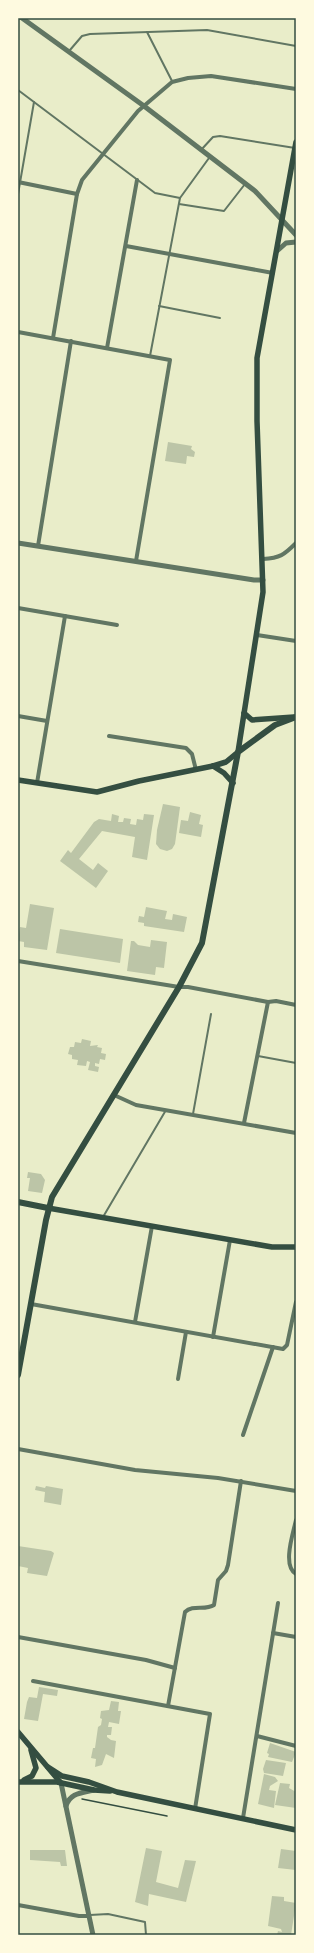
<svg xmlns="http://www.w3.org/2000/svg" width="314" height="1953" font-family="Figtree,sans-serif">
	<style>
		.building { fill: #bcc5a7 }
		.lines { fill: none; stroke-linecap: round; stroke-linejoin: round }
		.path { stroke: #344e41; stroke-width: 1.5 }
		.service { stroke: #617663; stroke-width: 2 }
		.minor { stroke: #617663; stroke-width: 4 }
		.tertiary { stroke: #617663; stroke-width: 5 }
		.secondary { stroke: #344e41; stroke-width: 5.5 }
		.primary { stroke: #344e41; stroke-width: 6 }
		.neatline { fill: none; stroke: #344e41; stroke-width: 1.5 }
	</style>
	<rect width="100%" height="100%" fill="#e9edc9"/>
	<g class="building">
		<polygon points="168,442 192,446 191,449 195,452 194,457 187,456 186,464 165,461"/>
		<polygon points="163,804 180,807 175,844 172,849 167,851 160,849 156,844 157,830"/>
		<polygon points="190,812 201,815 199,824 203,825 201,837 179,833 181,820 188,821"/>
		<polygon points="112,814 119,816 118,822 123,822 124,818 131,819 130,824 136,825 137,819 143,820 144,814 154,815 147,860 132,857 135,837 102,831 79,859 93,870 98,863 108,871 96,888 60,861 68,850 71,853 94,822 99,819 111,821"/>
		<polygon points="30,904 54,908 47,950 24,947 24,942 18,941 20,927 26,928"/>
		<polygon points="146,907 167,911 165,919 172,920 173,914 187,917 184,932 144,926 144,923 138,922 139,916 144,917"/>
		<polygon points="60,929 123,939 120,963 56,953"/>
		<polygon points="151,940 167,942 164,968 156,967 155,975 127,971 131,941 134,941 138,945 150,947"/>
		<polygon points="82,1039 91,1041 90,1046 98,1045 97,1047 102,1048 101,1053 106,1054 105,1060 100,1059 99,1064 95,1063 95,1066 99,1067 98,1072 88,1070 90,1062 87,1061 86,1066 77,1065 78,1060 72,1059 72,1055 68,1054 70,1047 74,1047 75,1042 81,1043"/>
		<polygon points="28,1172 41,1174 45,1180 42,1193 28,1191 30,1178 27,1178"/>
		<polygon points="36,1486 45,1488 46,1486 63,1489 61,1505 44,1502 45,1492 35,1490"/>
		<polygon points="18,1546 51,1551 54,1553 47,1576 27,1573 28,1568 18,1566"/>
		<polygon points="39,1687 58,1690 57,1696 43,1694 38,1721 24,1719 27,1702 29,1697 37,1698"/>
		<polygon points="111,1701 119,1702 118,1711 121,1711 119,1724 109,1722 108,1727 112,1727 111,1735 107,1735 107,1737 111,1740 116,1741 114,1758 106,1754 102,1765 95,1767 96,1759 91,1758 93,1748 95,1748 98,1727 101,1725 102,1719 100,1718 101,1711 109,1710"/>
		<polygon points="270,1743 296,1752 292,1762 268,1757 269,1754 267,1753"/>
		<polygon points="266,1760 286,1763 283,1776 264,1773 263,1769"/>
		<polygon points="264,1774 275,1777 278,1781 270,1786 269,1790 276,1791 274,1808 258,1804"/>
		<polygon points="280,1783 290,1784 289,1788 296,1792 296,1808 275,1805"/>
		<polygon points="146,1848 162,1851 156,1882 178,1888 185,1860 196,1861 186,1902 149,1894 148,1906 135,1902"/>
		<polygon points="281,1849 296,1851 296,1870 278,1868"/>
		<polygon points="30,1850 65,1850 67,1866 61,1866 60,1862 30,1860"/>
		<polygon points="272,1896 284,1897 284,1901 296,1903 291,1935 277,1935 278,1931 282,1932 281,1929 268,1926"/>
	</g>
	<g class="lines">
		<polyline class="path" points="82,1799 167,1816"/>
		<g class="service">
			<polyline points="147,32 172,81"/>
			<polyline points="70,50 82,36 90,34 207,30 296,46"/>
			<polyline points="18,90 155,193 180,198"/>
			<polyline points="201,150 213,137 220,136 295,148"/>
			<polyline points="18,194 34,102"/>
			<polyline points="179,204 224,211 245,184"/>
			<polyline points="159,306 220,318"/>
			<polyline points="150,356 180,198 209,158"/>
			<polyline points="258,1056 296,1063"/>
			<polyline points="193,1114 211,1014"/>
			<polyline points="103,1217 166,1110"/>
			<polyline points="90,1915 108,1914 145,1922 146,1935"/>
		</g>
		<g class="minor">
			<polyline points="18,182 77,194"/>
			<polyline points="126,246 273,273"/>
			<polyline points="18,332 170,360 136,561"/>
			<polyline points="53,338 77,194 82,180 138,111 172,82 188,78 211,76 296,89"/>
			<polyline points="107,348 137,180"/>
			<polyline points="38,546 71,341"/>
			<path d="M263 559C280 558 284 555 296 543"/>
			<polyline points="18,608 117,625"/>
			<polyline points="257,635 296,641"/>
			<polyline points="18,716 47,721"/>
			<polyline points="109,736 186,748 192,754 196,770"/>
			<polyline points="37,783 65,616"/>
			<polyline points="18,961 179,987 188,987 268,1002 276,1001 296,1005"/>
			<polyline points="114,1095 136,1105 296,1133"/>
			<polyline points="244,1123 268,1002"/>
			<polyline points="31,1304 283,1349 287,1345 296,1302"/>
			<polyline points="135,1322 152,1226"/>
			<polyline points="213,1337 230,1240"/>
			<polyline points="178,1379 186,1332"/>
			<polyline points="243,1435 273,1347"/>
			<polyline points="18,1449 135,1470 218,1478 296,1491"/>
			<path d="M296 1520C293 1534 282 1566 296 1574"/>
			<polyline points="273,1633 296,1637"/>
			<polyline points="18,1637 146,1660 175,1668"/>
			<polyline points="33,1681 210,1714 195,1809"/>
			<path d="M168 1706 185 1612C193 1604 205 1611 214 1605L218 1580 226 1571 228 1565 241 1481"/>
			<polyline points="257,1736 296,1746"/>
			<polyline points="243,1818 278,1603"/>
			<polyline points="18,1905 79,1916 88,1916"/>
		</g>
		<g class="tertiary">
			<polyline points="22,18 144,106 255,191 296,235"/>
			<polyline points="277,251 286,243 296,242"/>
			<polyline points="18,543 254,580 263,580"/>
			<polyline points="61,1783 93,1935"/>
			<path d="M66 1806C70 1793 81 1793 94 1790"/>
		</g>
		<g class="secondary">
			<polyline points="244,713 252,720 294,717"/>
			<polyline points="213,766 224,773 233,783"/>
			<polyline points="18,780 97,792 139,781 213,766 226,762 238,752 263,592 257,421 257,358 296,142"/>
			<polyline points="48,1208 272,1247 296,1247"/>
			<polyline points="18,1732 61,1783"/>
			<polyline points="48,1767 62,1776 89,1782 117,1792 296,1830"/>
			<polyline points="24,1780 32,1776 36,1768 31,1750"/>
			<polyline points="18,1782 57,1782 94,1790 110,1791"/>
		</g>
		<g class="primary">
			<polyline points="18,1202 48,1208"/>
			<polyline points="18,1375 46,1220 52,1197 179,987 202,943 238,752 275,725 296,717"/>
		</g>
	</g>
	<rect width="314" height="1953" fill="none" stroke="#fefae0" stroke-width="38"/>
	<rect x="19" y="19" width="276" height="1915" class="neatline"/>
</svg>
